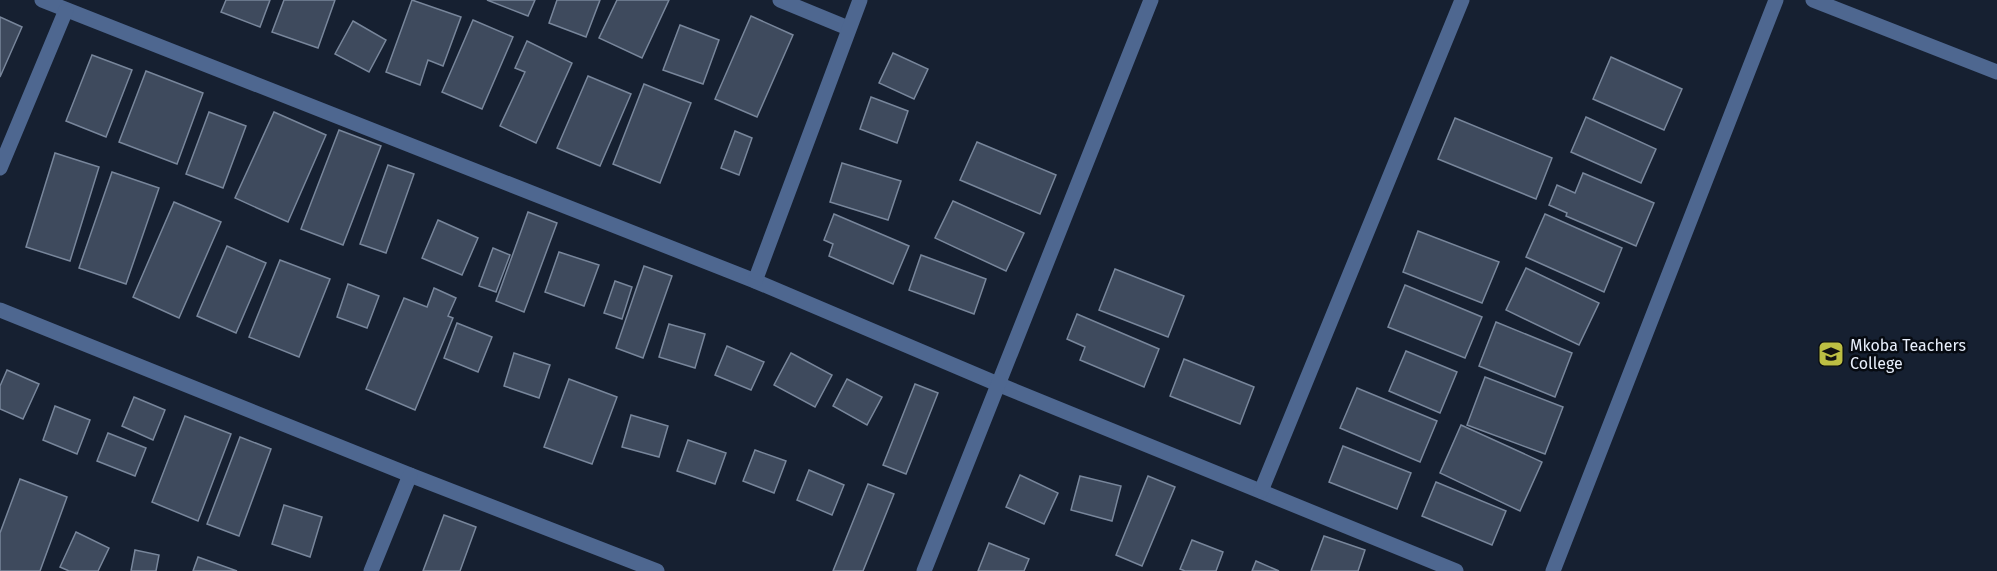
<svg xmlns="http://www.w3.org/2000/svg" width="1997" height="571" font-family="'Fira Sans',sans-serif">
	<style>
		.building { fill: #3e4a5d; stroke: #78869b; stroke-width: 1.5 }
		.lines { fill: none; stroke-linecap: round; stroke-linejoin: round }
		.minor { stroke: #4e6790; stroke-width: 15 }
		.labels { text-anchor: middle; stroke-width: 5; stroke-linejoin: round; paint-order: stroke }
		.poi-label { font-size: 16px; fill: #e8effc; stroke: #060a11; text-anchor: start }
	</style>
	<rect width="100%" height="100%" fill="#162031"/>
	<g class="building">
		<polygon points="226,0 270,0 260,27 221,12"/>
		<polygon points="284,0 335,0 318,48 272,32"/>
		<polygon points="412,0 461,17 443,66 428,60 420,85 386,72"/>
		<polygon points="487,0 535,0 528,16"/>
		<polygon points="557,0 600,0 586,37 549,23"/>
		<polygon points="617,0 669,0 642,58 599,38"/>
		<polygon points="751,16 793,35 757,117 715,99"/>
		<polygon points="0,17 22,27 0,77"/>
		<polygon points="473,20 513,37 482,109 442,92"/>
		<polygon points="353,21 386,40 369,72 335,54"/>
		<polygon points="680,25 719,40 703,84 663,70"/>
		<polygon points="527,41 572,63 536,143 500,126 525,72 515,68"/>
		<polygon points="893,53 928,69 914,99 879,83"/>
		<polygon points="92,55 132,70 106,137 66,121"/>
		<polygon points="1611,57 1682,89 1664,130 1593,99"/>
		<polygon points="146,71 203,93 177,164 119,142"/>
		<polygon points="588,76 631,94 600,166 557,148"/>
		<polygon points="644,84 691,103 660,183 613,164"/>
		<polygon points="871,97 908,111 897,143 860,129"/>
		<polygon points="209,112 246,126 223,188 186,174"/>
		<polygon points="274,112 326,135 288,222 235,198"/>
		<polygon points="1586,117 1656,149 1641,183 1571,152"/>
		<polygon points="1455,118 1552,158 1536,199 1438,159"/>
		<polygon points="339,130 381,146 343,245 301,229"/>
		<polygon points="735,131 752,138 739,175 721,168"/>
		<polygon points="977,142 1056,175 1040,214 960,180"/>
		<polygon points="55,153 99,167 70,261 26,247"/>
		<polygon points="842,163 901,181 888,220 830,202"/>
		<polygon points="388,165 414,174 386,253 360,244"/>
		<polygon points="112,172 159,188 126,284 79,268"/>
		<polygon points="1583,173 1654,203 1636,246 1566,216 1567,213 1549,205 1557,185 1575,193"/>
		<polygon points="953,201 1024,233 1006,271 935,238"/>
		<polygon points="174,202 221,222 179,318 133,297"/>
		<polygon points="528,212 557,223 524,312 496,301"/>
		<polygon points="834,214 909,246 893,284 829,256 833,244 824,240"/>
		<polygon points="1545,214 1622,248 1604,292 1526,257"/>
		<polygon points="438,220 478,238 462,275 422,258"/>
		<polygon points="1418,231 1499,262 1482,303 1403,272"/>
		<polygon points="227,246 266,263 236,333 197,316"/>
		<polygon points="493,248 510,255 496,292 479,286"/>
		<polygon points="559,252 599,265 584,306 545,292"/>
		<polygon points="921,255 986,279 974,314 909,290"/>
		<polygon points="280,260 330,279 299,357 249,337"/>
		<polygon points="644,266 672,276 643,358 616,348"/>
		<polygon points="1526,268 1599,303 1579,345 1506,310"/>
		<polygon points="1115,269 1184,296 1168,337 1099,310"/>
		<polygon points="615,281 632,287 622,319 604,313"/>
		<polygon points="348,284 379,296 367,328 337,317"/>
		<polygon points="1405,285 1482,317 1465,358 1388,327"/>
		<polygon points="434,288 456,298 448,316 453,318 415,410 366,389 404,298 427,307"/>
		<polygon points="1077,314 1159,349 1144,387 1080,360 1085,347 1067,339"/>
		<polygon points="1496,322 1572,353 1555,397 1479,366"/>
		<polygon points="457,323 492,337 478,372 444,358"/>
		<polygon points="669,324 705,334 695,368 659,357"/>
		<polygon points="727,346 764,362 751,390 715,375"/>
		<polygon points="1406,351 1457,372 1440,413 1389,391"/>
		<polygon points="514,353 550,365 539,398 504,386"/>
		<polygon points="791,353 832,375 815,407 774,385"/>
		<polygon points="1184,359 1254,387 1240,424 1170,396"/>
		<polygon points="7,370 39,384 23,419 0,409 0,386"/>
		<polygon points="1485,377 1563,407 1545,454 1467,425"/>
		<polygon points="569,379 617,397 592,464 544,447"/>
		<polygon points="847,379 882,397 867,425 833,406"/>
		<polygon points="915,384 938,393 906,474 883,465"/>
		<polygon points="1357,388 1437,421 1420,462 1340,428"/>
		<polygon points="134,397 165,410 153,440 122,426"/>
		<polygon points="55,406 90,420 77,454 43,440"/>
		<polygon points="631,415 668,426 659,457 622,447"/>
		<polygon points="185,416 231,434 198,521 152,502"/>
		<polygon points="1461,425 1542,462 1520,511 1440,473"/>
		<polygon points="108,433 146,448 135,476 97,461"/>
		<polygon points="240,437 271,449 239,536 207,524"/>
		<polygon points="688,440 726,453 715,484 677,471"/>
		<polygon points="1343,446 1411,473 1397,509 1329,482"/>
		<polygon points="755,450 786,461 774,493 743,481"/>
		<polygon points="809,470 844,485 832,515 797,500"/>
		<polygon points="1020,475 1058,493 1044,524 1006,507"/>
		<polygon points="1080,476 1121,486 1112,521 1071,510"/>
		<polygon points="1148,476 1175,487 1142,566 1116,555"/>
		<polygon points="20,479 67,497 40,571 0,571 0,533"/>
		<polygon points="1436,482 1506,511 1492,545 1422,516"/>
		<polygon points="868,484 894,494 863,571 833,571"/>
		<polygon points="284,505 322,517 310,557 272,544"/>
		<polygon points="444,515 476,527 460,571 423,571"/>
		<polygon points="76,532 109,548 98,571 69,571 60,567"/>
		<polygon points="1324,536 1365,550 1358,571 1311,571"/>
		<polygon points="1192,540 1223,552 1216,571 1185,571 1180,569"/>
		<polygon points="989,543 1029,559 1024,571 978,571"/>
		<polygon points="135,550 159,555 156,571 131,571"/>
		<polygon points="198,557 237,571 193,571"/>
		<polygon points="1256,561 1279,571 1252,571"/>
	</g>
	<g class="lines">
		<g class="minor">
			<polyline points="42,0 755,281 1000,385 1456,571"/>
			<polyline points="780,0 848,28"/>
			<polyline points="1813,0 1997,72"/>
			<polyline points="0,168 66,10"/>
			<polyline points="755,281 860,0"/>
			<polyline points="0,310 410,475 657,571"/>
			<polyline points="1261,491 1462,0"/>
			<polyline points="371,571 410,475"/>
			<polyline points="924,571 1151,0"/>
			<polyline points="1553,571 1776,0"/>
		</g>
	</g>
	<defs>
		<g id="university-square" transform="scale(1.35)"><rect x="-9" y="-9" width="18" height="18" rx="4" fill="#bdbf43" stroke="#060a11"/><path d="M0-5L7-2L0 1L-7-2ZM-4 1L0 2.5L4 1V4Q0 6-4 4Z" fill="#111"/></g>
	</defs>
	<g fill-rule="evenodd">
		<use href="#university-square" x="1831" y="354"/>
	</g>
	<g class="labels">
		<g class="poi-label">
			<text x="1850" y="351">Mkoba Teachers<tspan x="1850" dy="18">College</tspan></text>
		</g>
	</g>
</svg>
